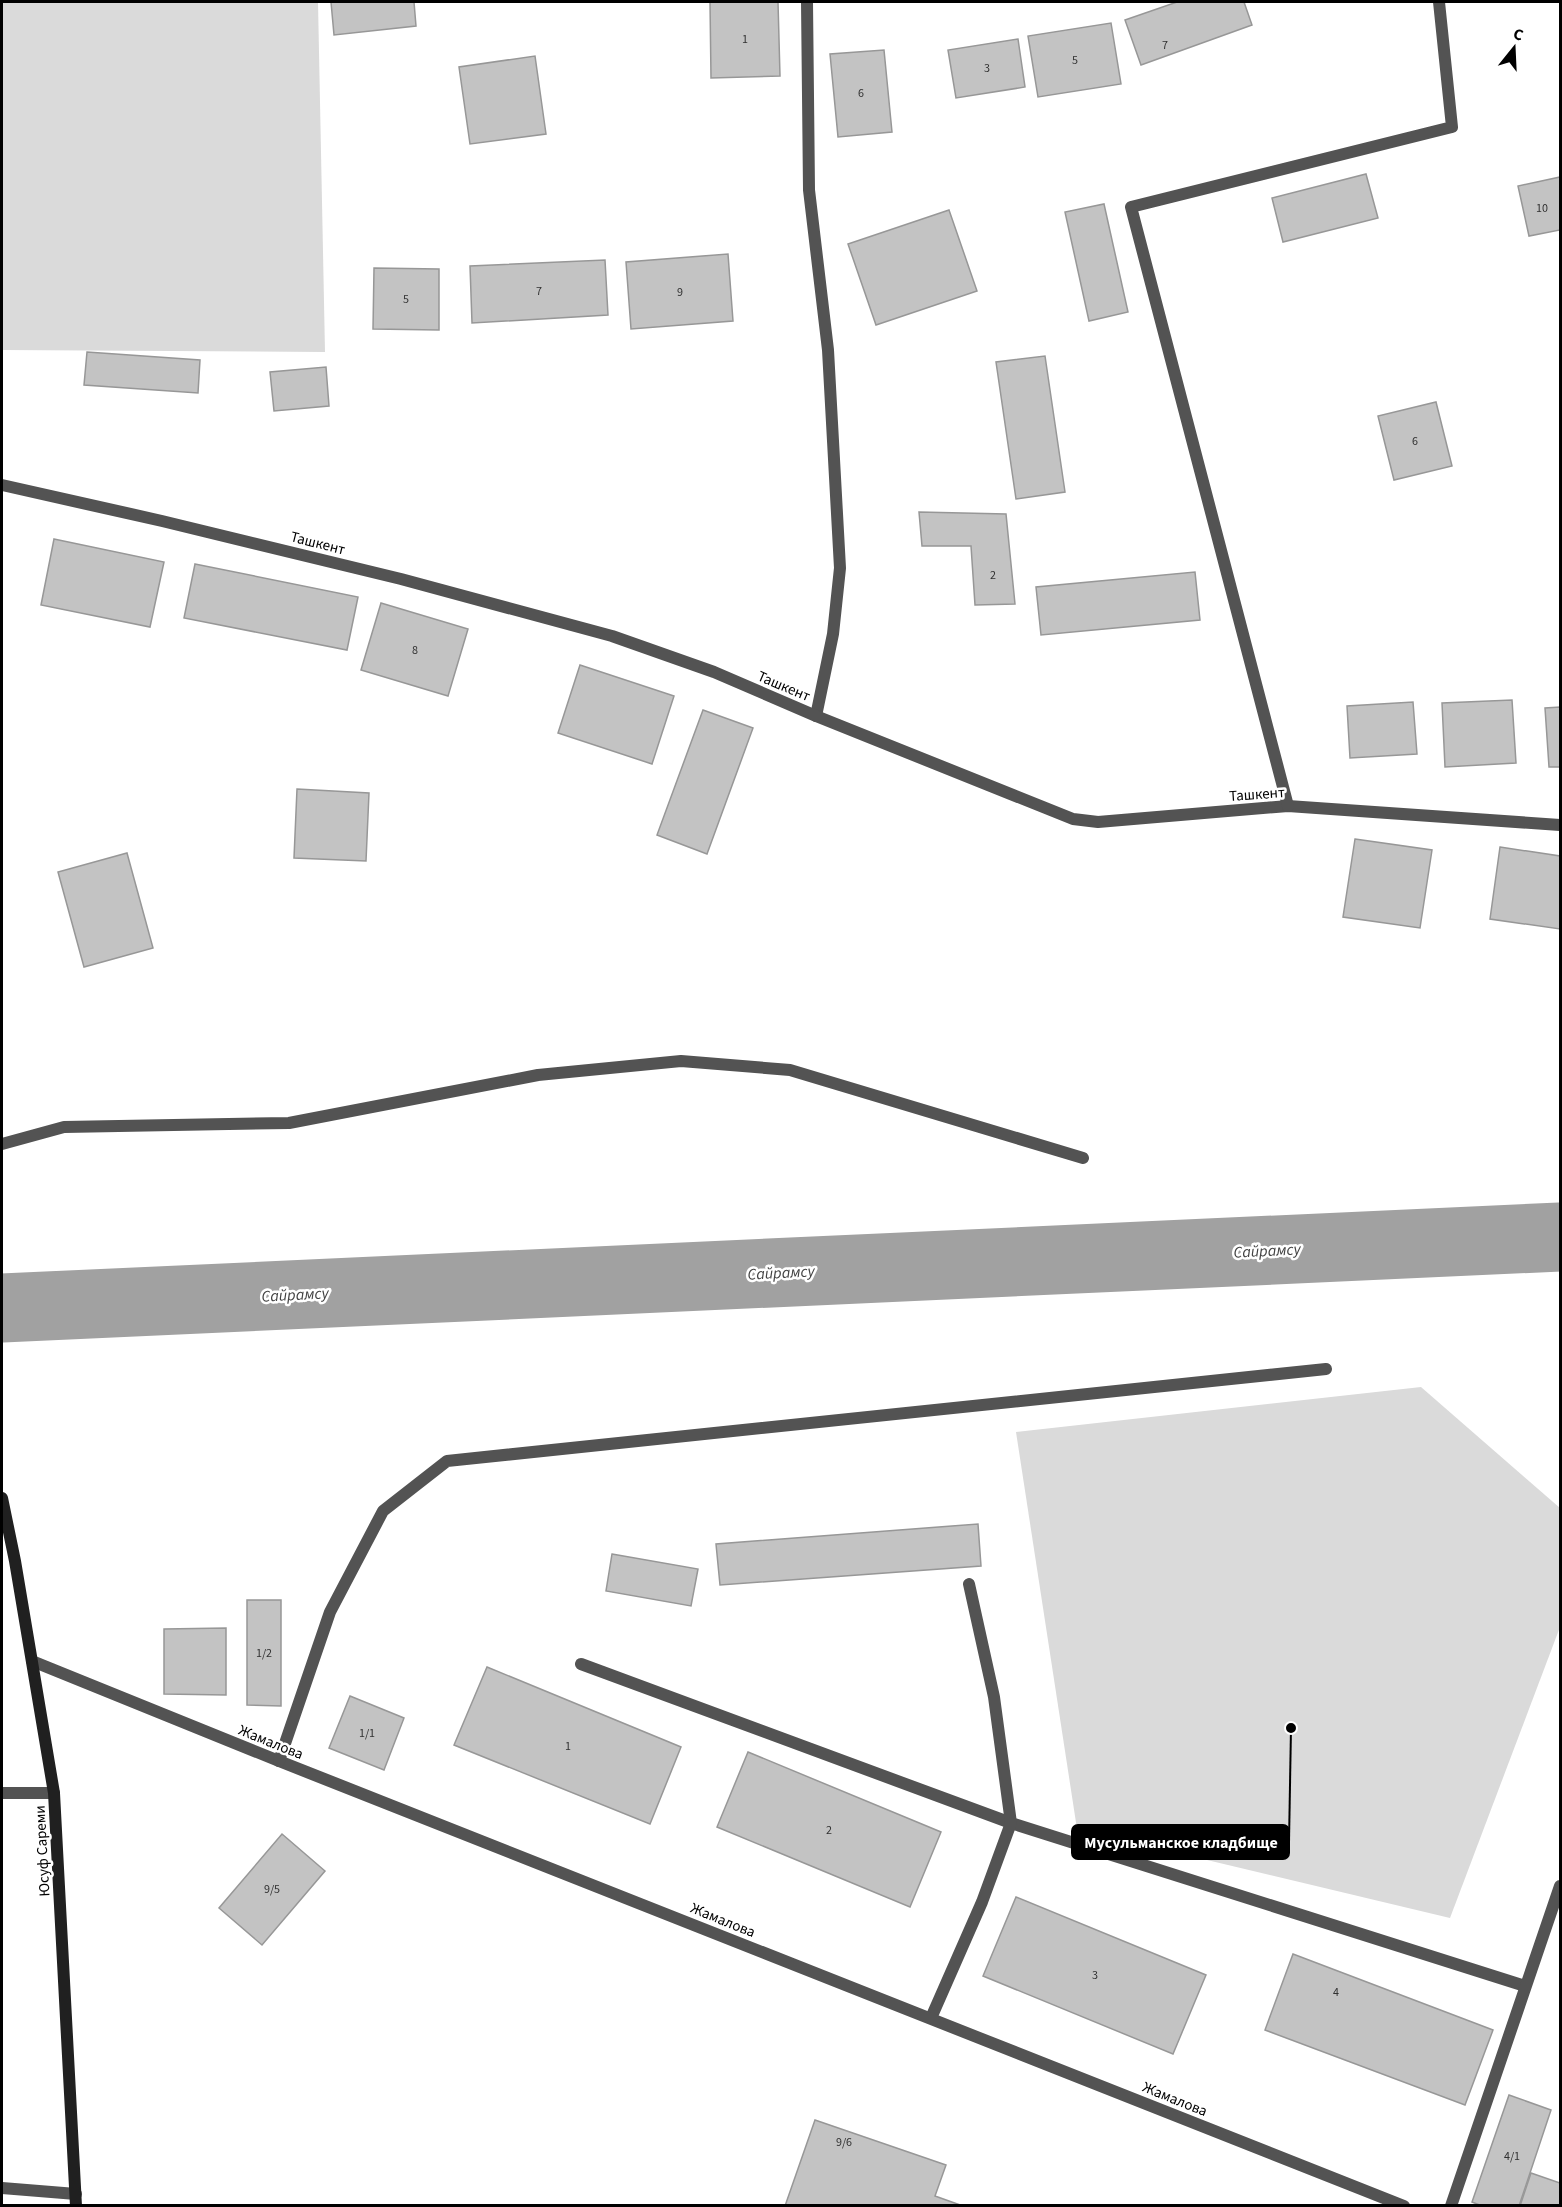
<svg xmlns="http://www.w3.org/2000/svg" width="1562" height="2207" font-family="'Source Sans 3',sans-serif">
	<style>
		.green { fill: #dadada }
		.lines { fill: none; stroke-linecap: round; stroke-linejoin: round }
		.river { stroke: #a1a1a1; stroke-width: 69 }
		.building { fill: #c3c3c3; stroke: #979797; stroke-width: 1.5 }
		.lane { stroke: #535353; stroke-width: 12 }
		.street { stroke: #535353; stroke-width: 12 }
		.secondary { stroke: #202020; stroke-width: 12 }
		.labels { text-anchor: middle; stroke-width: 5; stroke-linejoin: round; paint-order: stroke }
		.number-label { font-size: 12px; fill: #313131 }
		.street-label { font-size: 15px; fill: #000; stroke: #fff }
		.water-label { font-size: 16px; font-style: italic; fill: #424242; stroke: #fff }
		.leader { fill: none; stroke: #000; stroke-width: 2 }
		.callout-dot { fill: #000; stroke: #fff; stroke-width: 2 }
		.callout { fill: #000; stroke: #000; stroke-width: 2 }
		.callout-label { font-size: 16px; text-anchor: middle; font-weight: bold; fill: #fff }
	</style>
	<rect width="100%" height="100%" fill="#fff"/>
	<g class="green">
		<polygon points="2,2 318,2 325,352 2,350"/>
		<polygon points="1421,1387 1560,1508 1560,1627 1450,1918 1077,1829 1016,1432"/>
	</g>
	<g class="lines">
		<polyline class="river" points="2,1308 1560,1237"/>
	</g>
	<g class="building">
		<polygon points="331,2 414,2 416,26 334,35"/>
		<polygon points="710,2 778,2 780,76 711,78"/>
		<polygon points="1177,2 1244,2 1252,25 1141,65 1125,20"/>
		<polygon points="1111,23 1121,84 1038,97 1028,36"/>
		<polygon points="1018,39 1025,87 956,98 948,50"/>
		<polygon points="884,50 892,132 838,137 830,54"/>
		<polygon points="535,56 546,134 470,144 459,67"/>
		<polygon points="1366,174 1378,218 1283,242 1272,198"/>
		<polygon points="1560,177 1560,230 1529,236 1518,186"/>
		<polygon points="1104,204 1128,312 1089,321 1065,212"/>
		<polygon points="949,210 977,291 876,325 848,244"/>
		<polygon points="728,254 733,321 631,329 626,262"/>
		<polygon points="605,260 608,315 472,323 470,266"/>
		<polygon points="374,268 439,269 439,330 373,329"/>
		<polygon points="87,352 200,360 198,393 84,385"/>
		<polygon points="1045,356 1065,492 1016,499 996,362"/>
		<polygon points="326,367 329,406 274,411 270,372"/>
		<polygon points="1436,402 1452,466 1394,480 1378,416"/>
		<polygon points="919,512 1006,514 1015,604 975,605 971,546 922,546"/>
		<polygon points="54,539 164,562 150,627 41,605"/>
		<polygon points="195,564 358,597 347,650 184,618"/>
		<polygon points="1195,572 1200,620 1041,635 1036,587"/>
		<polygon points="381,603 468,629 448,696 361,670"/>
		<polygon points="580,665 674,696 652,764 558,733"/>
		<polygon points="1512,700 1516,763 1445,767 1442,703"/>
		<polygon points="1413,702 1417,754 1350,758 1347,706"/>
		<polygon points="1560,707 1560,767 1549,767 1545,708"/>
		<polygon points="703,710 753,728 707,854 657,835"/>
		<polygon points="297,789 369,793 366,861 294,858"/>
		<polygon points="1355,839 1432,850 1420,928 1343,917"/>
		<polygon points="1500,847 1560,856 1560,929 1490,919"/>
		<polygon points="127,853 153,948 84,967 58,872"/>
		<polygon points="978,1524 981,1566 720,1585 716,1544"/>
		<polygon points="612,1554 698,1569 691,1606 606,1591"/>
		<polygon points="247,1600 281,1600 281,1706 247,1705"/>
		<polygon points="226,1628 226,1695 164,1694 164,1629"/>
		<polygon points="487,1667 681,1747 650,1824 454,1745"/>
		<polygon points="350,1696 404,1718 384,1770 329,1748"/>
		<polygon points="748,1752 941,1832 910,1907 717,1827"/>
		<polygon points="282,1834 325,1871 262,1945 219,1908"/>
		<polygon points="1016,1897 1206,1975 1173,2054 983,1976"/>
		<polygon points="1293,1954 1493,2030 1465,2105 1265,2030"/>
		<polygon points="1509,2095 1551,2110 1519,2206 1482,2206 1472,2202"/>
		<polygon points="815,2120 946,2165 935,2196 963,2206 785,2206"/>
		<polygon points="1531,2173 1560,2183 1560,2206 1520,2206"/>
	</g>
	<g class="lines">
		<g class="lane">
			<polyline points="581,1664 1011,1823 1525,1986"/>
			<polyline points="931,2018 982,1902 1011,1823 994,1697 969,1584"/>
			<polyline points="1451,2206 1560,1886"/>
		</g>
		<g class="street">
			<polyline points="807,2 809,190 828,350 840,568 833,634 816,716"/>
			<polyline points="2,485 162,521 401,579 612,636 714,672 816,716 1073,819 1098,822 1288,806 1560,825"/>
			<polyline points="1288,806 1131,207 1452,127 1439,2"/>
			<polyline points="2,1144 64,1127 289,1123 538,1075 681,1061 790,1070 1083,1158"/>
			<polyline points="32,1661 279,1761 1404,2206"/>
			<polyline points="279,1761 330,1612 383,1511 447,1461 1326,1369"/>
			<polyline points="2,1793 54,1793"/>
			<polyline points="2,2188 76,2194"/>
		</g>
		<polyline class="secondary" points="2,1498 15,1561 54,1793 76,2206"/>
	</g>
	<g class="labels">
		<g class="number-label">
			<text x="745" y="43">1</text>
			<text x="1165" y="49">7</text>
			<text x="1075" y="64">5</text>
			<text x="987" y="72">3</text>
			<text x="861" y="97">6</text>
			<text x="1542" y="212">10</text>
			<text x="539" y="295">7</text>
			<text x="680" y="296">9</text>
			<text x="406" y="303">5</text>
			<text x="1415" y="445">6</text>
			<text x="993" y="579">2</text>
			<text x="415" y="654">8</text>
			<text x="264" y="1657">1/2</text>
			<text x="367" y="1737">1/1</text>
			<text x="568" y="1750">1</text>
			<text x="829" y="1834">2</text>
			<text x="272" y="1893">9/5</text>
			<text x="1095" y="1979">3</text>
			<text x="1336" y="1996">4</text>
			<text x="844" y="2146">9/6</text>
			<text x="1512" y="2160">4/1</text>
		</g>
		<g class="street-label">
			<text transform="translate(318 543) rotate(14)" y="5">Ташкент</text>
			<text transform="translate(784 686) rotate(23)" y="5">Ташкент</text>
			<text transform="translate(1257 794) rotate(-4)" y="5">Ташкент</text>
			<text transform="translate(271 1742) rotate(22)" y="5">Жамалова</text>
			<text transform="translate(42 1851) rotate(-93)" y="5">Юсуф Сареми</text>
			<text transform="translate(723 1920) rotate(22)" y="5">Жамалова</text>
			<text transform="translate(1175 2099) rotate(22)" y="5">Жамалова</text>
		</g>
		<g class="water-label">
			<text transform="translate(1267 1250) rotate(-3)" y="6">Сайрамсу</text>
			<text transform="translate(781 1272) rotate(-3)" y="6">Сайрамсу</text>
			<text transform="translate(295 1294) rotate(-3)" y="6">Сайрамсу</text>
		</g>
	</g>
	<path class="leader" d="M1291 1728L1289 1842"/>
	<circle class="callout-dot" cx="1291" cy="1728" r="6"/>
	<rect class="callout" x="1072" y="1825" width="217" height="34" rx="6"/>
	<g class="callout-label">
		<text x="1181" y="1848">Мусульманское кладбище</text>
	</g>
	<rect width="1562" height="2207" fill="none" stroke="#000000" stroke-width="6"/>
	<g transform="translate(1514 48) rotate(18)" stroke="#ffffff" stroke-width="4.5" paint-order="stroke">
	<path d="M0-4.5L10 22L0 15L-10 22Z" fill="#000000"/>
	<text y="-9" font-size="16" font-weight="bold" text-anchor="middle" fill="#000000">С</text>
	</g>
</svg>
